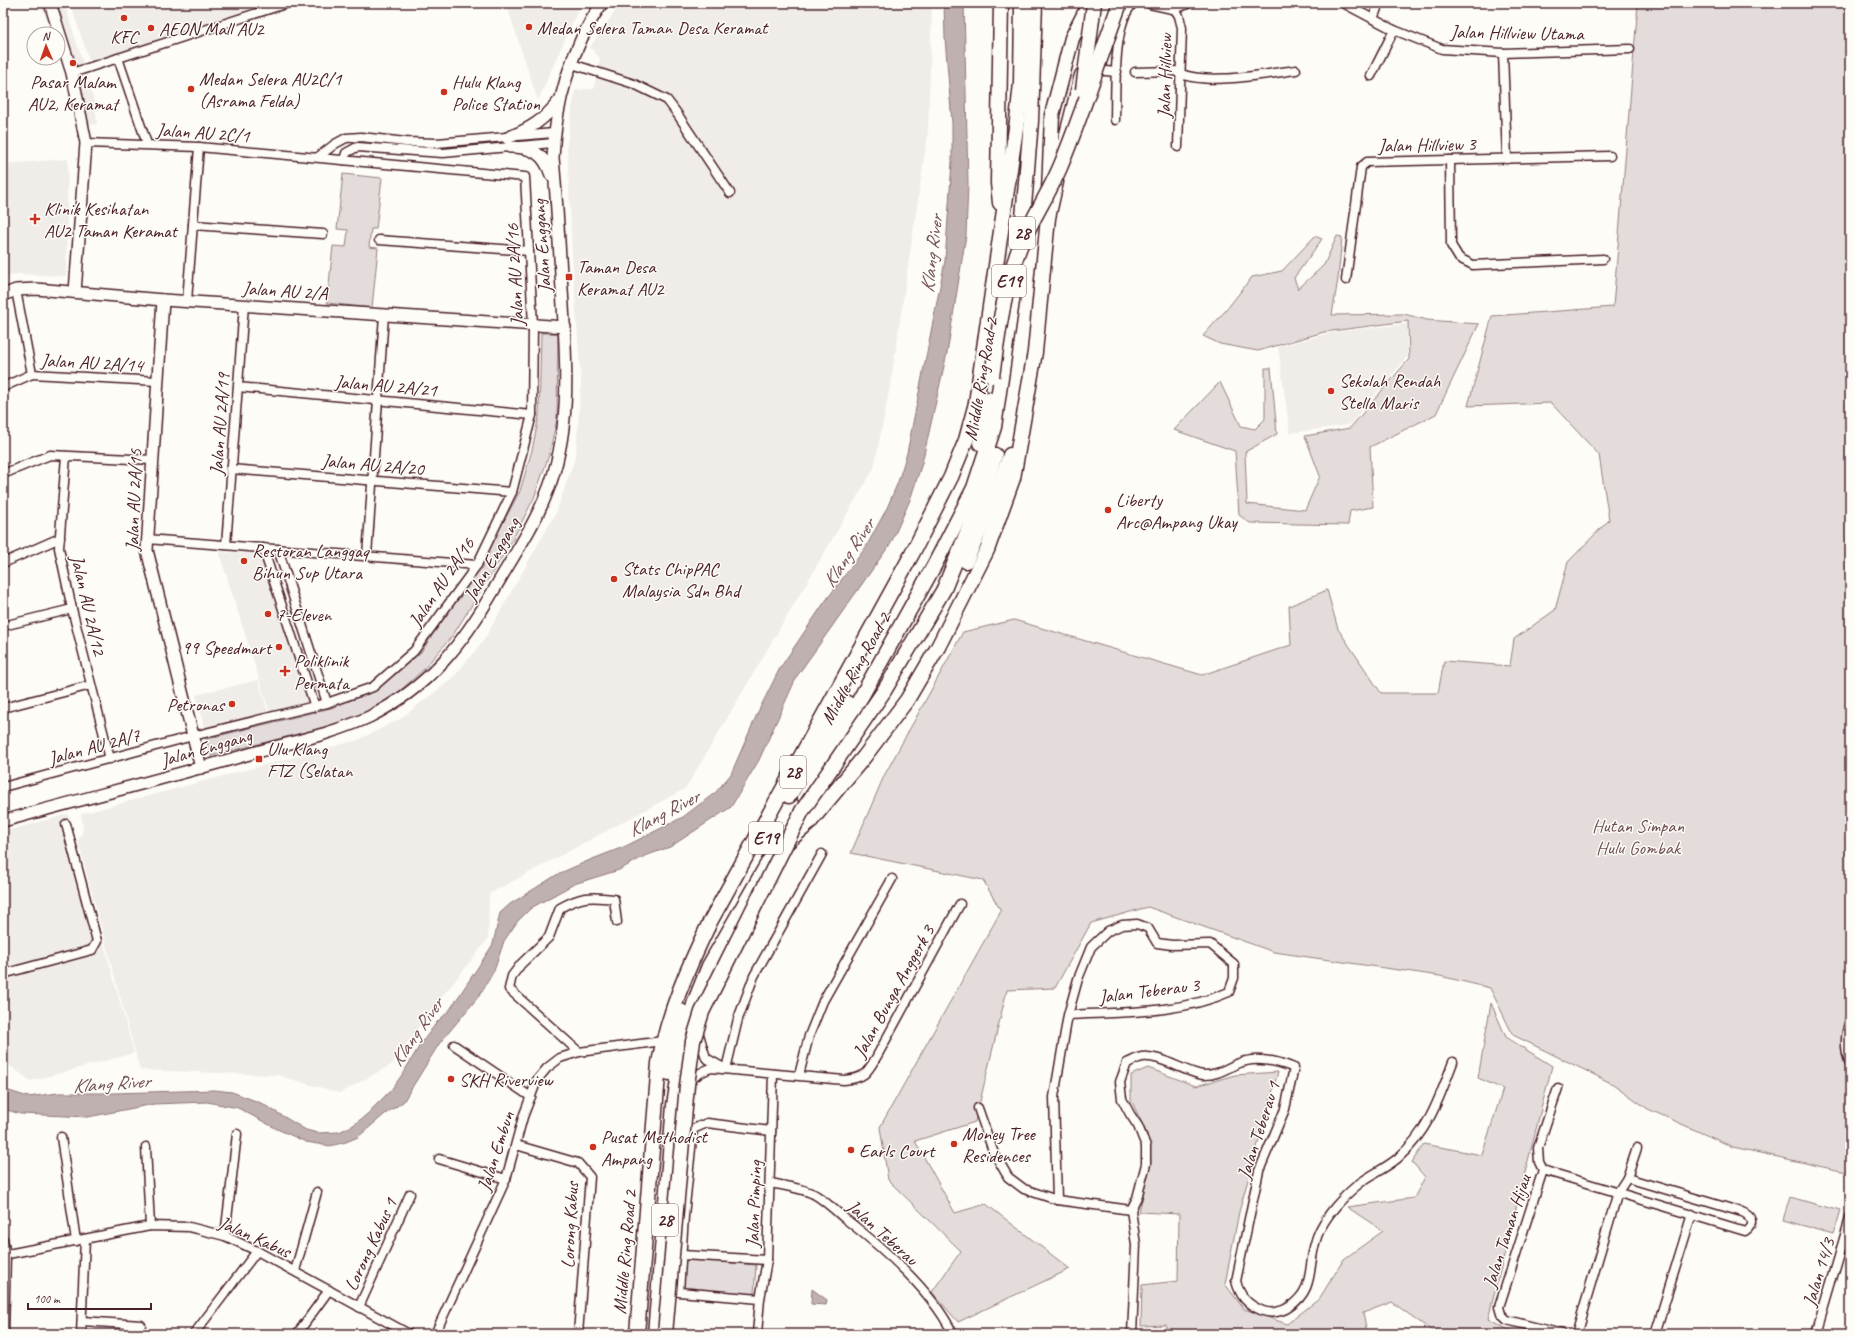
<svg xmlns="http://www.w3.org/2000/svg" width="1853" height="1337" font-family="Caveat,sans-serif">
	<style>
		.built { fill: #f0ece8 }
		.green { fill: #e3dcda; stroke: #967e82 }
		.water { fill: #c0b1b1; stroke: #91777b }
		.lines { fill: none; stroke-linecap: round; stroke-linejoin: round }
		.street-casing { stroke: #4a1f2b; stroke-width: 11 }
		.secondary-casing { stroke: #4a1f2b; stroke-width: 14 }
		.highway-casing { stroke: #4a1f2b; stroke-width: 17 }
		.street { stroke: #fdfcf7; stroke-width: 8 }
		.secondary { stroke: #fdfcf7; stroke-width: 11 }
		.highway { stroke: #fdfcf7; stroke-width: 14 }
		.highway-bridge-casing { stroke: #4a1f2b; stroke-width: 17; stroke-linecap: butt }
		.highway-bridge { stroke: #fdfcf7; stroke-width: 14 }
		.poi-dot { fill: #c8321e; stroke: #fdfcf7; stroke-width: 1.5 }
		.labels { text-anchor: middle; stroke-width: 3; stroke-linejoin: round; paint-order: stroke }
		.shield { fill: #fdfcf7; stroke: #806168; stroke-width: 1 }
		.shield-label { font-size: 18px; font-weight: bold; fill: #4a1f2b }
		.poi-label { font-size: 19px; fill: #4a1f2b; stroke: #fdfcf7; text-anchor: start }
		.street-label { font-size: 19px; fill: #4a1f2b; stroke: #fdfcf7 }
		.park-label { font-size: 19px; fill: #704e57; stroke: #fdfcf7 }
		.water-label { font-size: 20px; font-style: italic; fill: #73525a; stroke: #fdfcf7 }
	</style>
	<rect width="100%" height="100%" fill="#fdfcf7"/>
	<filter id="ink" filterUnits="userSpaceOnUse"><feTurbulence type="fractalNoise" baseFrequency=".025" numOctaves="2"/><feDisplacementMap in="SourceGraphic" scale="8" xChannelSelector="R" yChannelSelector="G"/><feConvolveMatrix kernelMatrix="1 2 1 2 8 2 1 2 1" color-interpolation-filters="sRGB"/></filter>
	<g filter="url(#ink)">
		<g class="built">
			<polygon points="40,3 64,3 87,75 95,106 97,124 75,127 74,105 67,75 58,51 58,34 52,34"/>
			<polygon points="70,3 274,3 90,62"/>
			<polygon points="506,3 581,3 538,100"/>
			<polygon points="621,3 932,3 928,131 891,381 874,468 686,788 489,894 488,939 433,1008 391,1065 340,1093 277,1075 140,1070 78,841 83,830 81,814 358,740 400,719 452,679 484,640 556,513 576,455 581,382 572,253 567,144 575,90 594,89 600,58 590,47"/>
			<polygon points="68,159 66,276 16,274 3,279 3,164"/>
			<polygon points="1407,324 1407,357 1349,425 1290,433 1278,347 1334,332"/>
			<polygon points="219,552 261,554 308,701 270,713"/>
			<polygon points="258,680 268,712 205,729 196,695"/>
			<polygon points="68,814 134,1053 31,1081 3,1061 3,832"/>
		</g>
		<g class="green">
			<polygon points="1638,3 1850,3 1850,1173 1733,1147 1648,1109 1613,1084 1513,1035 1490,988 1440,976 1274,952 1148,907 1091,923 1055,988 1007,990 975,1122 915,1141 955,1213 986,1204 1070,1269 958,1322 932,1292 961,1251 888,1180 880,1127 1001,911 983,880 851,853 884,776 963,632 1014,620 1202,675 1291,645 1289,606 1327,590 1338,629 1381,693 1438,693 1444,661 1510,666 1514,639 1555,610 1568,562 1609,520 1599,455 1551,403 1468,406 1492,316 1613,307"/>
			<polygon points="343,174 382,178 376,229 371,229 369,247 378,248 372,308 327,303 333,246 346,247 348,230 337,229"/>
			<polygon points="1315,236 1322,239 1294,278 1298,289 1324,265 1337,236 1342,237 1338,279 1332,315 1404,314 1427,320 1479,324 1436,414 1370,447 1373,507 1350,511 1348,525 1250,523 1239,515 1235,451 1174,430 1220,382 1241,426 1255,429 1265,419 1265,368 1271,368 1277,434 1245,452 1247,504 1305,510 1320,476 1305,436 1350,428 1409,359 1408,321 1324,332 1258,351 1220,344 1203,336 1227,309 1252,277 1282,271"/>
			<polygon points="541,333 558,333 557,419 549,455 534,498 512,541 453,635 424,669 389,701 362,715 333,725 211,756 206,739 335,707 377,689 421,652 479,567 520,491 532,450 539,416"/>
			<polygon points="1491,1003 1506,1037 1552,1066 1488,1319 1507,1329 1526,1334 1441,1334 1435,1333 1392,1302 1363,1313 1367,1334 1166,1334 1166,1325 1141,1326 1142,1285 1178,1281 1179,1214 1139,1212 1151,1161 1147,1134 1131,1100 1131,1075 1148,1068 1196,1086 1235,1075 1278,1072 1239,1212 1225,1284 1244,1309 1287,1324 1319,1299 1344,1259 1383,1231 1347,1207 1414,1198 1425,1177 1412,1162 1424,1144 1482,1155 1503,1089 1478,1078"/>
			<polygon points="1790,1197 1840,1211 1833,1234 1783,1220"/>
			<polygon points="685,1259 756,1265 754,1294 683,1288"/>
		</g>
		<g class="water">
			<polygon points="944,3 964,3 968,184 966,235 947,353 922,463 910,500 891,543 797,676 759,760 731,807 670,847 645,856 619,870 574,884 531,908 517,922 504,941 494,971 479,996 439,1044 403,1102 385,1114 358,1137 346,1142 330,1146 306,1142 277,1129 238,1108 207,1102 154,1104 88,1117 21,1114 3,1109 3,1089 28,1097 58,1093 114,1093 215,1090 232,1092 261,1103 306,1130 318,1133 339,1132 352,1126 365,1116 391,1090 402,1075 420,1045 437,1022 449,1011 488,952 493,944 500,913 510,904 558,874 590,860 626,846 683,817 716,792 731,774 758,712 780,668 824,603 866,547 887,508 898,482 907,453 945,261 952,162 952,123 945,38"/>
			<polygon points="812,1289 827,1300 826,1305 811,1304"/>
		</g>
		<g class="lines">
			<g class="street-casing">
				<g id="street">
					<polyline points="1343,3 1394,30 1442,49 1503,53 1630,49"/>
					<polyline points="1174,8 1179,16 1182,28 1178,147"/>
					<polyline points="1373,19 1379,3"/>
					<polyline points="1503,53 1507,159"/>
					<polyline points="118,58 147,144"/>
					<polyline points="572,64 634,84 667,100 676,112 730,193"/>
					<polyline points="1094,70 1117,72"/>
					<path d="M1135 72 1175 71C1202 87 1265 74 1296 70"/>
					<polyline points="72,73 288,3"/>
					<polyline points="1371,76 1394,30"/>
					<path d="M1115 120C1116 92 1112 21 1134 3"/>
					<polyline points="318,157 335,144 346,138 361,137 406,142 437,143 554,133"/>
					<polyline points="344,160 346,153 357,147 443,153 553,143"/>
					<polyline points="1450,160 1451,245 1459,258 1473,265 1603,259"/>
					<polyline points="193,225 323,234"/>
					<polyline points="379,240 529,251"/>
					<polyline points="1346,280 1361,167 1367,162 1610,156"/>
					<polyline points="16,290 32,374"/>
					<polyline points="187,301 199,147"/>
					<polyline points="3,387 32,374 157,381"/>
					<polyline points="238,387 532,415"/>
					<polyline points="66,456 59,548 72,609 110,759"/>
					<polyline points="231,469 512,492"/>
					<polyline points="3,474 50,455 152,460"/>
					<polyline points="147,539 477,565"/>
					<polyline points="226,545 244,305"/>
					<polyline points="263,548 315,707"/>
					<polyline points="278,549 327,703"/>
					<polyline points="367,556 384,315"/>
					<polyline points="3,563 60,538"/>
					<polyline points="3,626 72,609"/>
					<polyline points="3,708 91,685"/>
					<polyline points="3,787 193,736 327,703 373,687 414,651 477,565 512,492 532,415 533,325 525,177 199,147 86,143"/>
					<polyline points="3,974 92,950 97,941 66,824"/>
					<path d="M1850 1019C1845 1036 1844 1048 1850 1064"/>
					<polyline points="698,1031 706,1058 722,1067"/>
					<polyline points="454,1045 531,1097"/>
					<path d="M579 1052 509 989 512 976 521 964 549 937 560 908C581 896 591 896 614 899L617 922"/>
					<polyline points="726,1069 738,1019 754,976 822,854"/>
					<polyline points="799,1075 809,1036 823,1001 892,879"/>
					<path d="M689 1083C695 1075 701 1072 711 1068L844 1080C865 1078 867 1073 877 1056L960 904"/>
					<polyline points="978,1108 993,1151 1008,1177 1024,1189 1057,1200 1131,1210"/>
					<polyline points="61,1137 76,1241"/>
					<polyline points="516,1145 578,1163 590,1177 578,1334"/>
					<polyline points="146,1147 150,1226"/>
					<polyline points="439,1159 506,1179"/>
					<path d="M1543 1170 1745 1231C1755 1224 1752 1216 1742 1212L1627 1178"/>
					<polyline points="1543,1170 1499,1307 1501,1314 1507,1320 1562,1334"/>
					<polyline points="1543,1170 1539,1162 1538,1148 1558,1088"/>
					<path d="M770 1183C784 1186 804 1188 817 1196 826 1202 835 1210 843 1217 882 1247 932 1290 953 1334"/>
					<path d="M1057 1200 1054 1097 1068 1015 1078 979 1091 947 1108 931 1122 925 1137 924 1148 928 1157 943 1172 945 1210 944 1234 964V978L1229 992C1179 1014 1121 1012 1068 1015"/>
					<polyline points="225,1236 237,1134"/>
					<polyline points="3,1239 6,1255 4,1334"/>
					<polyline points="3,1255 150,1226 189,1227 225,1236 257,1251 409,1334"/>
					<polyline points="682,1255 767,1260"/>
					<polyline points="295,1271 317,1192"/>
					<polyline points="760,1299 679,1292 684,1216 693,1129 707,1123 771,1131"/>
					<polyline points="359,1307 410,1194"/>
					<polyline points="82,1321 141,1325"/>
					<polyline points="81,1334 85,1239"/>
					<polyline points="194,1334 257,1251"/>
					<polyline points="297,1334 329,1290"/>
					<polyline points="435,1334 506,1179 523,1117 537,1080 547,1068 560,1058 579,1052 663,1041"/>
					<polyline points="757,1334 760,1299 767,1260 773,1074"/>
					<path d="M1132 1334 1136 1245 1131 1210 1137 1198 1146 1164V1146L1138 1126 1130 1114 1122 1099 1120 1082 1127 1063C1132 1061 1137 1058 1142 1057 1159 1054 1186 1073 1203 1075 1220 1076 1231 1064 1246 1061 1262 1057 1279 1062 1294 1068L1285 1109 1259 1171 1236 1281C1240 1297 1248 1305 1263 1311 1271 1314 1282 1312 1289 1307 1316 1289 1307 1267 1316 1240 1319 1229 1328 1215 1336 1206 1343 1198 1351 1190 1360 1183 1372 1174 1386 1168 1398 1158 1428 1132 1439 1099 1453 1062"/>
					<polyline points="1576,1334 1618,1192 1627,1178 1637,1148"/>
					<polyline points="1655,1334 1692,1214"/>
					<polyline points="1816,1334 1850,1218"/>
				</g>
			</g>
			<g class="secondary-casing">
				<g id="secondary">
					<polyline points="50,3 72,73 86,143 75,292"/>
					<polyline points="1151,3 1174,8 1186,3"/>
					<path d="M507 138C530 129 543 121 559 101"/>
					<path d="M510 147C532 147 544 153 551 175"/>
					<polyline points="3,295 16,290 36,289 163,300 565,327"/>
					<polyline points="163,300 147,550 201,768"/>
					<path d="M3 821C86 798 170 777 253 753 291 742 333 734 369 717 429 687 462 645 495 588 512 558 533 528 546 495 573 430 566 358 562 289 559 245 557 201 553 158 555 104 571 48 602 3"/>
				</g>
			</g>
			<g class="highway-casing">
				<g id="highway">
					<polyline points="1064,146 1082,75"/>
					<polyline points="1049,192 1052,115 1072,38 1090,3"/>
					<polyline points="1000,203 998,183 1001,3"/>
					<polyline points="1021,242 1031,121 1035,3"/>
					<polyline points="980,443 988,399"/>
					<polyline points="966,561 996,494 1010,455"/>
					<polyline points="944,589 982,496 995,455"/>
					<polyline points="789,796 847,703"/>
					<polyline points="805,798 935,564 974,488 994,427 1016,273"/>
					<polyline points="785,844 809,823 864,757 907,700 938,647 987,550 1013,478 1019,444 1035,352 1048,218 1056,182"/>
					<polyline points="669,1073 681,1011"/>
					<path d="M637 1334 659 1063C668 1013 688 967 710 922L912 554 951 477 966 440 976 403 1017 121 1021 83 1022 3"/>
					<polyline points="655,1334 674,1105 685,1037 695,1001 709,966 779,844"/>
				</g>
			</g>
			<use href="#street" class="street"/>
			<use href="#secondary" class="secondary"/>
			<use href="#highway" class="highway"/>
			<g class="highway-bridge-casing">
				<g id="highway-bridge">
					<polyline points="1083,90 1094,3"/>
					<path d="M992 376C998 334 1004 289 1019 249 1031 220 1049 194 1061 165 1083 112 1100 57 1120 3"/>
					<polyline points="665,1334 687,1085 693,1041 702,1012 802,811 884,691 944,589"/>
				</g>
			</g>
			<use href="#highway-bridge" class="highway-bridge"/>
		</g>
	</g>
	<g class="poi-dot">
		<circle cx="124" cy="18" r="4"/>
		<circle cx="529" cy="27" r="4"/>
		<circle cx="151" cy="28" r="4"/>
		<circle cx="73" cy="63" r="4"/>
		<circle cx="191" cy="89" r="4"/>
		<circle cx="444" cy="92" r="4"/>
		<path d="M33 213h4v4h4v4h-4v4h-4v-4h-4v-4h4z"/>
		<rect x="565" y="273" width="8" height="8" rx="2"/>
		<circle cx="1331" cy="391" r="4"/>
		<circle cx="1108" cy="510" r="4"/>
		<circle cx="244" cy="561" r="4"/>
		<circle cx="614" cy="579" r="4"/>
		<circle cx="268" cy="614" r="4"/>
		<circle cx="279" cy="647" r="4"/>
		<path d="M283 665h4v4h4v4h-4v4h-4v-4h-4v-4h4z"/>
		<circle cx="232" cy="704" r="4"/>
		<rect x="255" y="755" width="8" height="8" rx="2"/>
		<circle cx="451" cy="1079" r="4"/>
		<circle cx="954" cy="1144" r="4"/>
		<circle cx="593" cy="1147" r="4"/>
		<circle cx="851" cy="1150" r="4"/>
	</g>
	<g class="labels">
		<g class="shield">
			<rect x="1009" y="217" width="26" height="32" rx="3"/>
			<rect x="992" y="265" width="34" height="32" rx="3"/>
			<rect x="780" y="756" width="26" height="32" rx="3"/>
			<rect x="749" y="822" width="34" height="32" rx="3"/>
			<rect x="652" y="1204" width="26" height="32" rx="3"/>
		</g>
		<g class="shield-label">
			<text x="1022" y="239">28</text>
			<text x="1009" y="287">E19</text>
			<text x="793" y="778">28</text>
			<text x="766" y="844">E19</text>
			<text x="665" y="1226">28</text>
		</g>
		<g class="poi-label">
			<text x="537" y="34">Medan Selera Taman Desa Keramat</text>
			<text x="159" y="35">AEON Mall AU2</text>
			<text x="124" y="43" text-anchor="middle">KFC</text>
			<text x="199" y="85">Medan Selera AU2C/1<tspan x="199" dy="22">(Asrama Felda)</tspan></text>
			<text x="73" y="88" text-anchor="middle">Pasar Malam<tspan x="73" dy="22">AU2, Keramat</tspan></text>
			<text x="452" y="88">Hulu Klang<tspan x="452" dy="22">Police Station</tspan></text>
			<text x="44" y="215">Klinik Kesihatan<tspan x="44" dy="22">AU2 Taman Keramat</tspan></text>
			<text x="577" y="273">Taman Desa<tspan x="577" dy="22">Keramat AU2</tspan></text>
			<text x="1339" y="387">Sekolah Rendah<tspan x="1339" dy="22">Stella Maris</tspan></text>
			<text x="1116" y="506">Liberty<tspan x="1116" dy="22">Arc@Ampang Ukay</tspan></text>
			<text x="252" y="557">Restoran Langgaq<tspan x="252" dy="22">Bihun Sup Utara</tspan></text>
			<text x="622" y="575">Stats ChipPAC<tspan x="622" dy="22">Malaysia Sdn Bhd</tspan></text>
			<text x="276" y="621">7-Eleven</text>
			<text x="271" y="654" text-anchor="end">99 Speedmart</text>
			<text x="294" y="667">Poliklinik<tspan x="294" dy="22">Permata</tspan></text>
			<text x="224" y="711" text-anchor="end">Petronas</text>
			<text x="267" y="755">Ulu Klang<tspan x="267" dy="22">FTZ (Selatan</tspan></text>
			<text x="459" y="1086">SKH Riverview</text>
			<text x="962" y="1140">Money Tree<tspan x="962" dy="22">Residences</tspan></text>
			<text x="601" y="1143">Pusat Methodist<tspan x="601" dy="22">Ampang</tspan></text>
			<text x="859" y="1157">Earls Court</text>
		</g>
		<g class="street-label">
			<text transform="translate(1517 32) rotate(1)" y="7">Jalan Hillview Utama</text>
			<text transform="translate(1164 76) rotate(-89)" y="7">Jalan Hillview</text>
			<text transform="translate(203 132) rotate(4)" y="7">Jalan AU 2C/1</text>
			<text transform="translate(1427 144) rotate(-1)" y="7">Jalan Hillview 3</text>
			<text transform="translate(541 246) rotate(-94)" y="7">Jalan Enggang</text>
			<text transform="translate(514 275) rotate(-93)" y="7">Jalan AU 2A/16</text>
			<text transform="translate(285 290) rotate(4)" y="7">Jalan AU 2/A</text>
			<text transform="translate(92 362) rotate(3)" y="7">Jalan AU 2A/14</text>
			<text transform="translate(980 379) rotate(-80)" y="7">Middle Ring Road 2</text>
			<text transform="translate(386 385) rotate(5)" y="7">Jalan AU 2A/21</text>
			<text transform="translate(219 424) rotate(-86)" y="7">Jalan AU 2A/19</text>
			<text transform="translate(373 464) rotate(5)" y="7">Jalan AU 2A/20</text>
			<text transform="translate(133 500) rotate(-88)" y="7">Jalan AU 2A/15</text>
			<text transform="translate(491 559) rotate(-60)" y="7">Jalan Enggang</text>
			<text transform="translate(441 582) rotate(-56)" y="7">Jalan AU 2A/16</text>
			<text transform="translate(89 605) rotate(77)" y="7">Jalan AU 2A/12</text>
			<text transform="translate(855 668) rotate(-61)" y="7">Middle Ring Road 2</text>
			<text transform="translate(94 746) rotate(-15)" y="7">Jalan AU 2A/7</text>
			<text transform="translate(206 747) rotate(-16)" y="7">Jalan Enggang</text>
			<text transform="translate(1149 990) rotate(-7)" y="7">Jalan Teberau 3</text>
			<text transform="translate(893 991) rotate(-61)" y="7">Jalan Bunga Anggerk 3</text>
			<text transform="translate(1258 1130) rotate(-72)" y="7">Jalan Teberau 1</text>
			<text transform="translate(495 1151) rotate(-72)" y="7">Jalan Embun</text>
			<text transform="translate(753 1204) rotate(-88)" y="7">Jalan Pimping</text>
			<text transform="translate(569 1225) rotate(-87)" y="7">Lorong Kabus</text>
			<text transform="translate(1506 1231) rotate(-72)" y="7">Jalan Taman Hijau</text>
			<text transform="translate(883 1232) rotate(42)" y="7">Jalan Teberau</text>
			<text transform="translate(255 1236) rotate(24)" y="7">Jalan Kabus</text>
			<text transform="translate(370 1244) rotate(-65)" y="7">Lorong Kabus 1</text>
			<text transform="translate(624 1252) rotate(-85)" y="7">Middle Ring Road 2</text>
			<text transform="translate(1818 1272) rotate(-73)" y="7">Jalan 14/3</text>
		</g>
		<g class="park-label">
			<text x="1638" y="832">Hutan Simpan<tspan x="1638" dy="22">Hulu Gombak</tspan></text>
		</g>
		<g class="water-label">
			<text transform="translate(931 254) rotate(-83)" y="7">Klang River</text>
			<text transform="translate(848 553) rotate(-56)" y="7">Klang River</text>
			<text transform="translate(663 813) rotate(-28)" y="7">Klang River</text>
			<text transform="translate(416 1032) rotate(-55)" y="7">Klang River</text>
			<text transform="translate(111 1083) rotate(-4)" y="7">Klang River</text>
		</g>
	</g>
	<rect width="1853" height="1337" fill="none" stroke="#fdfcf7" stroke-width="16"/>
	<rect x="8" y="8" width="1837" height="1321" fill="none" stroke="#4a1f2b" stroke-width="1.5" filter="url(#ink)"/>
	<g transform="translate(46 46) rotate(358)"><circle r="19" fill="#fdfcf7" stroke="#b5a4a5"/>
	<path d="M0-3L7 15L0 10L-7 15Z" fill="#c8321e"/>
	<text y="-6" font-size="11" font-weight="bold" text-anchor="middle" fill="#4a1f2b">N</text>
	</g>
	<path d="M28 1303v6h123v-6" fill="none" stroke="#4a1f2b" stroke-width="2"/>
	<text x="34" y="1303" font-size="12" fill="#4a1f2b" stroke="#fdfcf7" stroke-width="3" paint-order="stroke">100 m</text>
</svg>
